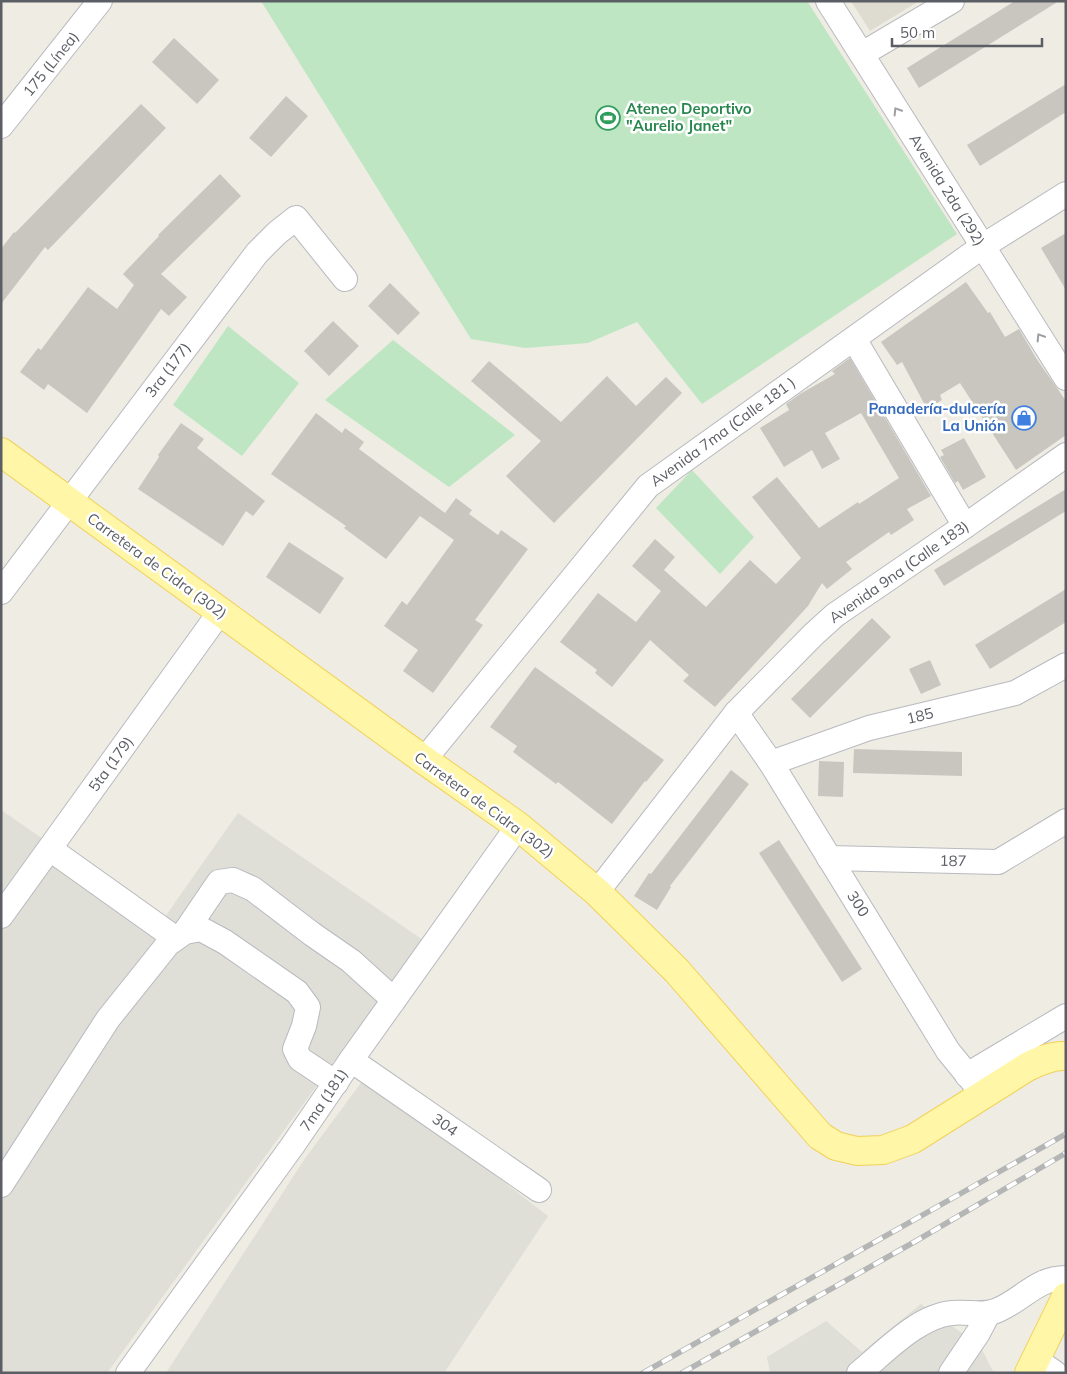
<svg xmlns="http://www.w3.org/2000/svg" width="1067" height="1374" font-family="Mulish,sans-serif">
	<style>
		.industrial { fill: #dfded7 }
		.education { fill: #dedbd1 }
		.green { fill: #bfe6c2 }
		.building { fill: #c9c6c0 }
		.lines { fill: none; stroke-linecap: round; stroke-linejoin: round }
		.minor-casing { stroke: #b8babf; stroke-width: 26 }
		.major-casing { stroke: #f2d158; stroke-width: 30 }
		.minor { stroke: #fff; stroke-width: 24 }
		.major { stroke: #fff7a7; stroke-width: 28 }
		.rail-casing { stroke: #b4b5b5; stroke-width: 5.5 }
		.rail { stroke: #fff; stroke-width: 4; stroke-dasharray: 11; stroke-linecap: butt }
		.oneway { stroke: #9d9ea2 }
		.labels { text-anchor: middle; stroke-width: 5; stroke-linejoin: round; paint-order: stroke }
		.street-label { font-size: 15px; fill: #5b5e64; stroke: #fff }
		.leisure-label { font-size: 15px; font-weight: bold; fill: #27864d; stroke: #fff; text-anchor: start }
		.shop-label { font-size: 15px; font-weight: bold; fill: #366cbe; stroke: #fff; text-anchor: end }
	</style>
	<rect width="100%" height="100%" fill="#eeece3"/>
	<g class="industrial">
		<polygon points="1,810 162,921 238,813 423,940 107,1373 1,1373"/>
		<polygon points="366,1076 548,1216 444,1373 166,1373 304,1160"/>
		<polygon points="921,1304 980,1346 994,1373 770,1373 767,1357 826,1321 862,1352"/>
	</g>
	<polygon class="education" points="851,1 919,1 870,31"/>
	<g class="green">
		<polygon points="261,1 807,1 957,234 702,404 637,322 588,343 525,348 471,339"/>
		<polygon points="228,326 299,383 242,456 173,405"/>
		<polygon points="393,340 515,435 449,487 325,400"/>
		<polygon points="692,470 754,537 720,574 656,508"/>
	</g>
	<g class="building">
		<polygon points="1015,1 1059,1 919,88 907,68"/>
		<polygon points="174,38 219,80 197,104 152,62"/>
		<polygon points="1066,84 1066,112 980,166 967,145"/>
		<polygon points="286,96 308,116 271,157 249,138"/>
		<polygon points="141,104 166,128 48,250 45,247 1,304 1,249 14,232 15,233"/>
		<polygon points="220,174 241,196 161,274 187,297 169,316 161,309 87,413 48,384 44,390 20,372 38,348 41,350 88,287 117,309 134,285 123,274 159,236 158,235"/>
		<polygon points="1066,233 1066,290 1041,248"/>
		<polygon points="966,282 988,313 990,312 1005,337 1019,329 1036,358 1066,401 1066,435 1016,470 960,383 940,395 942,400 927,409 902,362 897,365 881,342"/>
		<polygon points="390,283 420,313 398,335 368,306"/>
		<polygon points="333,321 359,346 329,376 304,351"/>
		<polygon points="850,358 931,496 907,509 914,520 891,535 889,532 846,562 852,569 827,589 822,583 808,606 715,707 683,681 689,675 650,640 612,687 595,673 597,670 560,642 598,593 636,622 661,591 632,566 655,539 675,557 664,570 706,607 750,560 776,584 801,558 752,497 777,477 819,528 858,502 859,504 899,478 861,413 825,433 840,459 822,469 812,450 784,467 760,428 789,410 786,404 800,394 835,374 832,371"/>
		<polygon points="489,361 561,422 607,376 636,406 666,377 682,393 554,523 506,476 541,441 471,381"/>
		<polygon points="316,413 342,433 345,428 364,442 359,449 445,513 456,498 472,510 469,514 498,535 501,530 528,549 475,620 483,625 433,693 403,671 418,650 384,626 402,601 407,605 454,540 420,516 386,559 344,528 346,526 271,474"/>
		<polygon points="181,423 204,439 197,448 265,501 253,516 246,511 223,546 138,489 159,457 158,455"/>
		<polygon points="964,438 986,477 963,490 958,481 955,483 940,457 944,455 941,450"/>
		<polygon points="1066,489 1066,511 944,586 934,570"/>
		<polygon points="289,542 344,578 320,614 266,577"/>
		<polygon points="1066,589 1066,622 990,669 975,645"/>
		<polygon points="872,618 891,637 810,718 791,699"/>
		<polygon points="930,660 941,685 921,694 909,669"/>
		<polygon points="535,667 664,760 646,782 645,781 612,824 558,782 556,784 513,752 517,746 490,727"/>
		<polygon points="854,749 962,752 962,776 853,773"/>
		<polygon points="819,761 844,762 843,797 818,796"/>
		<polygon points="731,770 749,784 670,886 671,887 657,910 634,896 649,873 651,874"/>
		<polygon points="779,840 862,969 842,982 759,853"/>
	</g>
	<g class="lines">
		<g class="minor-casing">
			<g id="minor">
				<polyline points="828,1 1066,378"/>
				<polyline points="862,54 952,1"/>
				<polyline points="1,126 100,1"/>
				<polyline points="854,339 965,526"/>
				<polyline points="1,592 257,253 277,233 296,218 345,279"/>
				<polyline points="736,713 771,763 948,1051 983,1094"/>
				<polyline points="424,760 648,486 983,246 1066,194"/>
				<polyline points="771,763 869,728 1015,693 1066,665"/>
				<polyline points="50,849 175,938"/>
				<polyline points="829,858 998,862 1066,821"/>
				<polyline points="597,892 736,713 814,634 835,615 965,526 1066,455"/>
				<polyline points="1,916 220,612"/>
				<polyline points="185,932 219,882 233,880 253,889 312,934 351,961 394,1000"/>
				<polyline points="351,1060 539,1190"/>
				<polyline points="967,1075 1066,1016"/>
				<polyline points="1,1185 108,1019 168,944 185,932 201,929 225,942 297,992 308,1007 304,1026 295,1049 300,1059 336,1083"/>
				<polyline points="1035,1359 1055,1373"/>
				<polyline points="128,1373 293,1145 351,1060 518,826"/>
				<path d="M859 1373C885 1352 918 1316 952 1313 968 1311 982 1317 998 1310 1024 1299 1036 1278 1066 1278"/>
				<polyline points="951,1373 978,1333 988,1314"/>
			</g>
		</g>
		<g class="major-casing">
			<g id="major">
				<path d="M1 452 424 760 518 826 597 892 677 971 820 1136 836 1146 857 1151 883 1150 913 1139 1027 1067C1039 1061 1052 1055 1066 1056"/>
				<polyline points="1029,1373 1066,1297"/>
			</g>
		</g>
		<use href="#minor" class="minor"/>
		<use href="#major" class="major"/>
		<g class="rail-casing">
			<g id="rail">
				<polyline points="643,1373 1066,1134"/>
				<polyline points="682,1373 916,1241 1066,1153"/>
			</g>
		</g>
		<use href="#rail" class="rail"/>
	</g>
	<defs><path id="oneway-chevron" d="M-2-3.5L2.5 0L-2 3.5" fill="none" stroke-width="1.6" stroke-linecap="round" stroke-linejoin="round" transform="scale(1.25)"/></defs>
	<g class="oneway">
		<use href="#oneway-chevron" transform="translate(897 111) rotate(-122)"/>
		<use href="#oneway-chevron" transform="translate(1040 337) rotate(-122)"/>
	</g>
	<defs>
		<g id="stadium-ring" transform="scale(1.25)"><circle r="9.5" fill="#fff" stroke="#2e9e5b" stroke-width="1.5"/><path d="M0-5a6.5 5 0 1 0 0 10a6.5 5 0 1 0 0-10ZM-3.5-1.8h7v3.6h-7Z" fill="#2e9e5b"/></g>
		<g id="shop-ring" transform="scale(1.25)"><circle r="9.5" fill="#fff" stroke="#3f7fe0" stroke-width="1.5"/><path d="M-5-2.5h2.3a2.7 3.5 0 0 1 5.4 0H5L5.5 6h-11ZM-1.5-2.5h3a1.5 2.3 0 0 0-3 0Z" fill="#3f7fe0"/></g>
	</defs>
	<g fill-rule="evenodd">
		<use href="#stadium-ring" x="608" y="118"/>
		<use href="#shop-ring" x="1024" y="418"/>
	</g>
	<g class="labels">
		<g class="street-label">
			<text transform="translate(51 64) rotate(-51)" y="5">175 (Línea)</text>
			<text transform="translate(947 190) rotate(58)" y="5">Avenida 2da (292)</text>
			<text transform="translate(168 370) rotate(-53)" y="5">3ra (177)</text>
			<text transform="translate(723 432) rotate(-36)" y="5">Avenida 7ma (Calle 181 )</text>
			<text transform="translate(157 566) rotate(36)" y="5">Carretera de Cidra (302)</text>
			<text transform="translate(899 572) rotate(-35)" y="5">Avenida 9na (Calle 183)</text>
			<text transform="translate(920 716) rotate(-13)" y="5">185</text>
			<text transform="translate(111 764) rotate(-54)" y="5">5ta (179)</text>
			<text transform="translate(484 805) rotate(36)" y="5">Carretera de Cidra (302)</text>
			<text transform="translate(953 861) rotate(1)" y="5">187</text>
			<text transform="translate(858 904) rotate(58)" y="5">300</text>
			<text transform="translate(324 1100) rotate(-56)" y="5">7ma (181)</text>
			<text transform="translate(445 1125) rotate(35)" y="5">304</text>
		</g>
		<g class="leisure-label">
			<text x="626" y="114">Ateneo Deportivo<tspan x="626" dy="17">"Aurelio Janet"</tspan></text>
		</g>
		<g class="shop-label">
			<text x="1006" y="414">Panadería-dulcería<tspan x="1006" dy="17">La Unión</tspan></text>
		</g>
	</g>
	<rect width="1067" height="1374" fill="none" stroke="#5b5e64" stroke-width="5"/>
	<path d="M892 38v8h150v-8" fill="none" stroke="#5b5e64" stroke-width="2.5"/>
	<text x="900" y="38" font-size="15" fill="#5b5e64" stroke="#ffffff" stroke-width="4" paint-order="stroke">50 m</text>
</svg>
